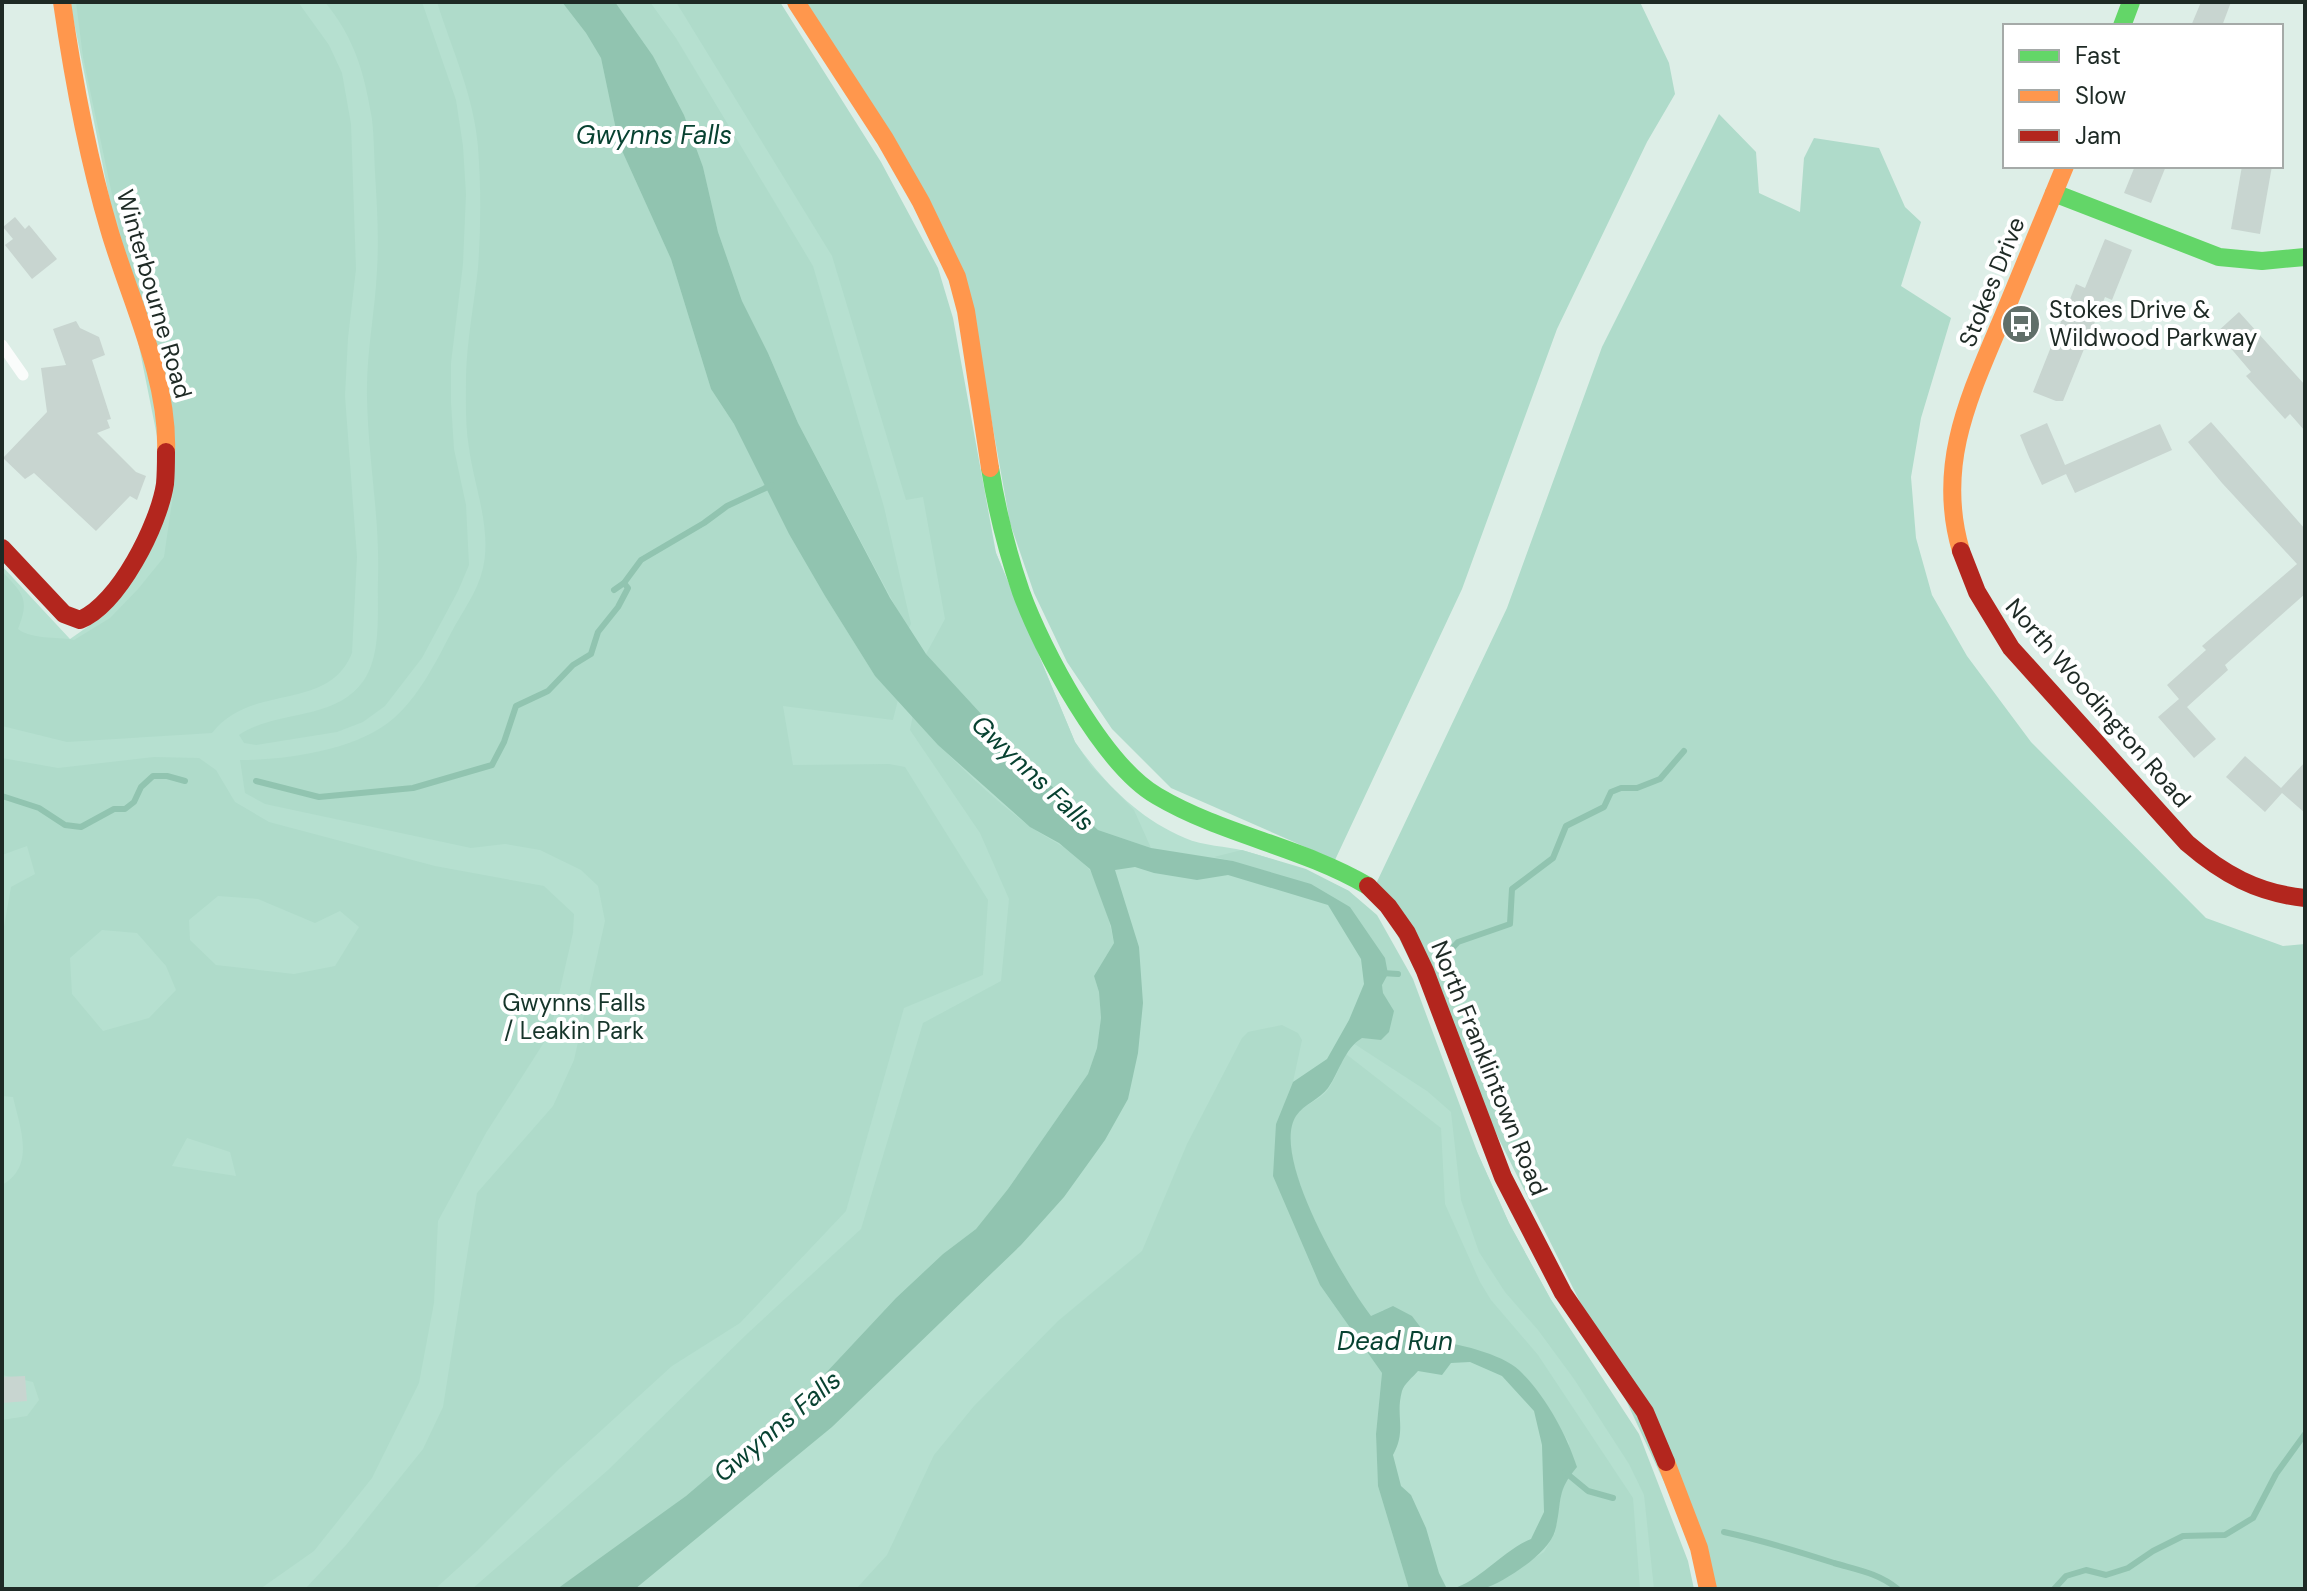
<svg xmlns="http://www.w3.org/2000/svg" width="2307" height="1591" font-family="'DM Sans',sans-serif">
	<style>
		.green { fill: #b6e0d0 }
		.forest { fill: #afdbca; fill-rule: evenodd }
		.water { fill: #91c4b0 }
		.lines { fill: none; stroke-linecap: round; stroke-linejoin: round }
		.stream { stroke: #91c4b0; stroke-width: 6 }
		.building { fill: #c8d5d0 }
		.lane { stroke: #fafcfb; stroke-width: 11 }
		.fast { stroke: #63d668; stroke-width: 18 }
		.slow { stroke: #ff974d; stroke-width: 18 }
		.jam { stroke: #b3261e; stroke-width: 18 }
		.labels { text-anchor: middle; stroke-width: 8; stroke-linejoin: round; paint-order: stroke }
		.street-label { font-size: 24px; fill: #1e2a25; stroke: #fff }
		.poi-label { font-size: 24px; fill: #1e2a25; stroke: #fff; text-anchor: start }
		.park-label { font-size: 24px; fill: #16352a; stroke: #fff }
		.water-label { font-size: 26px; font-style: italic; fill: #084231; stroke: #fff }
	</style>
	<rect width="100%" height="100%" fill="#ddeee7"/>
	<path class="green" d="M70 2H780L996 553 1075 742C1104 783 1138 818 1185 838 1203 846 1226 846 1245 851 1282 861 1315 874 1349 891L1478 1154 1509 1223 1550 1298 1694 1589H2V566L70 639 106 614 170 501Z"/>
	<g class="forest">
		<path d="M76 2H298L329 45 342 73 351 124 356 269 348 338 345 396 357 557 352 653C328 713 252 682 212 733L67 742 2 726V571C23 594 30 598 18 629 33 640 55 636 74 640L110 618 138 589 164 557 174 488 83 57Z"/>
		<path d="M325 2H422L456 100 463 146 466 194 463 264 451 363V402L454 449 466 505 469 565 458 591 422 658 385 706 363 722 337 732 256 745 244 743 239 735C277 709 335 722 364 680 382 653 377 610 378 579 380 518 368 458 367 397 366 354 375 313 377 270 379 238 377 205 375 173 374 155 374 136 372 119 364 72 355 39 325 2Z"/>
		<path d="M437 2H562L586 33 601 58 619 144 671 259 711 389 734 424 789 534 825 596 875 676 898 700 893 720 783 706 793 765 889 764 905 767 988 900 983 975 904 1008 846 1211 740 1323 672 1366 560 1468 478 1550 435 1589H305L346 1545 423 1449 443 1407 477 1193 553 1106 574 1060 605 921 598 886 581 870 540 850 505 844 471 848 265 804 245 793 240 760C287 760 358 750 394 718 419 696 436 662 451 633 462 612 478 591 483 568 492 529 474 486 469 448 465 425 466 400 466 376 467 340 474 304 478 268 481 228 481 187 478 147 474 96 452 50 437 2Z"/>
		<polygon points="615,2 650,2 676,38 813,266 884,507 911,624 908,630 798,423 768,353 742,301 718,232 703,167 684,115 653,56"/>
		<polygon points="676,2 780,2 881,162 938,268 953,318 996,553 1075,742 1091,766 1134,810 1151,848 1098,830 1018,754 926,654 945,619 923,497 906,500 832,256"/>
		<polygon points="804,2 1640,2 1669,63 1675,94 1647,142 1557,329 1462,589 1335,860 1171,788 1112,729 1067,662 1034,593 1010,523 973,317"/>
		<polygon points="1719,114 1756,152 1759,193 1800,212 1804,158 1814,138 1879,148 1905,207 1921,222 1901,286 1951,318 1921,418 1911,477 1916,538 1932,595 1967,656 2031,742 2206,918 2283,946 2305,944 2305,1589 1714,1589 1582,1306 1374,888 1507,608 1602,347"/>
		<path d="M913 715C947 756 986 793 1028 825 1048 840 1072 848 1088 868 1099 880 1111 926 1114 943L1094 976 1099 992 1101 1018 1097 1048 1088 1074 1008 1189 976 1229 943 1254 896 1298 808 1392 686 1496 632 1537 557 1589H472L608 1470 748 1333 861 1229 923 1023 1001 981 1009 899 980 833 910 730Z"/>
		<path d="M154 757 199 758 216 770 235 802 269 822 435 866 544 886 574 914 573 933 550 1033 486 1133 438 1221 434 1303 419 1383 372 1478 314 1551 260 1589H2V1420L27 1416 39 1400 33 1382 2 1375V1185C36 1166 20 1128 13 1097L2 1096V938L11 887 35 874 27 846 2 855V758L58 768ZM218 896 258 899 315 923 340 911 359 927 335 966 294 974 216 965 190 940 189 920ZM102 930 137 933 166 966 176 990 149 1018 103 1031 72 994 70 958ZM187 1138 230 1152 236 1176 172 1166Z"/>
		<polygon points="1242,850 1306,869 1349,891 1377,915 1413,979 1478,1154 1509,1223 1550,1298 1639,1434 1688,1561 1694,1589 1654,1589 1644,1495 1629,1464 1574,1379 1538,1330 1505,1292 1479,1252 1461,1200 1451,1112 1427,1091 1353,1043 1394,1012 1383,993 1382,985 1350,907 1233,861 1214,857"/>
		<polygon points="1282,1025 1298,1033 1302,1040 1293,1082 1276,1124 1320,1285 1382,1373 1376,1434 1378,1486 1409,1589 856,1589 887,1555 934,1455 974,1406 1058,1321 1142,1251 1187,1144 1242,1038 1248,1032"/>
		<path d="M1346 1054 1441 1128 1445 1204 1480 1282 1491 1300 1538 1355 1633 1498 1640 1589H1483L1544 1552 1555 1533 1569 1443C1555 1419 1540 1390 1519 1370 1509 1360 1447 1342 1431 1341L1412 1316 1383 1310 1371 1317C1346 1283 1268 1153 1296 1115 1303 1105 1318 1101 1326 1092 1335 1081 1339 1066 1346 1054Z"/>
	</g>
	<path class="water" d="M562 2H615L653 56 684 115 703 167 718 232 742 301 768 353 798 423 890 598 926 654 1018 754 1098 830 1151 848 1233 861 1311 884 1350 907 1385 958 1388 974 1382 985 1383 993 1394 1011 1389 1032 1381 1040 1362 1038C1344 1049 1340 1071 1328 1088 1320 1099 1304 1104 1296 1116 1270 1156 1345 1282 1371 1316L1393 1306 1412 1316 1431 1341C1455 1342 1502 1354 1519 1370 1545 1395 1566 1433 1577 1467 1555 1493 1563 1501 1555 1531 1549 1553 1505 1582 1483 1589 1474 1591 1461 1589 1452 1589 1480 1581 1502 1551 1531 1539L1544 1512 1542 1445 1534 1411 1502 1376 1470 1362 1451 1363 1442 1375 1418 1371C1413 1377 1404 1384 1402 1391 1395 1416 1407 1430 1393 1455L1401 1486 1411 1495 1426 1528 1439 1573 1447 1589H1409L1378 1486 1376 1434 1382 1373 1320 1285 1273 1176 1276 1124 1293 1082 1327 1059 1349 1020 1364 984 1361 959 1328 905 1228 875 1197 880 1154 873 1135 867 1115 870 1139 947 1143 1003 1138 1053 1128 1099 1105 1140 1064 1197 1021 1245 832 1427 635 1589H557L686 1496 808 1392 896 1298 943 1254 976 1229 1008 1189 1088 1074 1097 1048 1101 1018 1099 992 1094 976 1114 943 1111 926 1090 869 1059 843 1030 827 938 745 875 676 825 596 789 534 734 424 711 389 671 259 619 144 601 58 586 33Z"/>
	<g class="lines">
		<g class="stream">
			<polyline points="614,590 624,583 641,560 704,523 727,506 772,485"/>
			<polyline points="256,781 319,797 413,788 492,765 504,742 516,706 548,691 573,665 591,654 598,632 618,607 628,588 624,583"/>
			<polyline points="2,796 39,808 65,825 81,827 114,809 125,809 134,802 141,787 153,776 167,776 185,781"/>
			<polyline points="1436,959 1446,955 1458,942 1510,924 1512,889 1553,858 1566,826 1604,807 1611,792 1621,788 1637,788 1660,779 1684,751"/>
			<polyline points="1382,973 1398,974"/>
			<polyline points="1565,1472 1588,1491 1613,1498"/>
			<path d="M1724 1532C1761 1540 1797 1551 1834 1563 1858 1570 1878 1573 1898 1589"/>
			<polyline points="2054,1589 2066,1576 2086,1570 2106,1575 2128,1568 2153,1551 2183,1536 2225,1535 2253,1518 2276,1474 2305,1434"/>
		</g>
	</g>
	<g class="building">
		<polygon points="2201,2 2231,2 2222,26 2191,26"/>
		<polygon points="2135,166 2166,166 2151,203 2124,193"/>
		<polygon points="2242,166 2272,166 2260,234 2231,229"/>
		<polygon points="15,217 25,229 29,225 57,259 32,279 5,245 13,239 3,227"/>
		<polygon points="2105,239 2132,250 2112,300 2105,297 2063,401 2056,401 2033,392 2076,284 2085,288"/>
		<polygon points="2239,312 2305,385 2305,431 2290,414 2285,419 2246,376 2251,372 2217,332"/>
		<polygon points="76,321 80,328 99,337 105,355 92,360 111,419 107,420 110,428 97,433 136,472 146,476 137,500 130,496 96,531 34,473 25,479 3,458 47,412 41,368 66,365 53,329"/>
		<polygon points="2211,422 2305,529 2305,594 2225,665 2228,670 2187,707 2216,739 2194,758 2158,717 2179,699 2167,685 2206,650 2202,646 2297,564 2222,483 2188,442"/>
		<polygon points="2047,423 2065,465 2160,424 2172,450 2075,493 2066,474 2042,485 2029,457 2020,435"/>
		<polygon points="2245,756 2281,788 2305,762 2305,813 2282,793 2265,812 2226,777"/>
		<polygon points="25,1376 27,1401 2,1403 2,1377"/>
	</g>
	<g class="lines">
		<polyline class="lane" points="2,345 23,375"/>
		<g class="fast">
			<polyline points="2122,26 2131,2"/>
			<polyline points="2054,193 2219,257 2262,261 2305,257"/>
			<path d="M990 468C997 511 1007 551 1021 592 1042 650 1103 765 1157 796 1223 835 1302 847 1368 886"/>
		</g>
		<g class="slow">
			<path d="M62 2C73 78 87 155 109 229 129 298 169 378 166 452"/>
			<polyline points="796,2 885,139 921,202 957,277 966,311 990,468"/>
			<path d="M1961 551C1935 463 1971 393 2004 314 2024 265 2045 215 2065 166"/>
			<polyline points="1666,1462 1699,1548 1708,1589"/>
		</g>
		<g class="jam">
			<path d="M2 548 64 614 80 620C119 604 159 524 165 484 166 473 166 462 166 452"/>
			<path d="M1961 551 1977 592 2011 648 2187 843C2223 874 2257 893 2305 898"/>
			<polyline points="1368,886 1388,906 1407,933 1425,971 1503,1177 1563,1293 1645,1412 1666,1462"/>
		</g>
	</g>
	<defs>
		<g id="bus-disc" transform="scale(2)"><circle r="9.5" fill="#616f69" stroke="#fff"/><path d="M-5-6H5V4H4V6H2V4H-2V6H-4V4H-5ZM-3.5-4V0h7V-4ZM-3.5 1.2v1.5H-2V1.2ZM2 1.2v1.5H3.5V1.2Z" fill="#fff"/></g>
	</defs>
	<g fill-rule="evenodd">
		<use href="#bus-disc" x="2021" y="324"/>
	</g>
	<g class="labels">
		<g class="street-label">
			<text transform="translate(1992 282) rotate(-68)" y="8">Stokes Drive</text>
			<text transform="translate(154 294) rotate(74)" y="8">Winterbourne Road</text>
			<text transform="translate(2098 703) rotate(49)" y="8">North Woodington Road</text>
			<text transform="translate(1489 1068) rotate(68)" y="8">North Franklintown Road</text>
		</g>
		<g class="poi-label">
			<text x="2049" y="318">Stokes Drive &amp;<tspan x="2049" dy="28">Wildwood Parkway</tspan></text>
		</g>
		<g class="park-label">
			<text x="574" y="1011">Gwynns Falls<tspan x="574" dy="28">/ Leakin Park</tspan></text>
		</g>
		<g class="water-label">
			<text x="654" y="144">Gwynns Falls</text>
			<text transform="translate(1033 773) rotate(43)" y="9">Gwynns Falls</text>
			<text x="1395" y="1350">Dead Run</text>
			<text transform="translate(777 1426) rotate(-40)" y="9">Gwynns Falls</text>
		</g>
	</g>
	<rect width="2307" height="1591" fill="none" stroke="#1e2a25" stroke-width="8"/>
	<rect x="2003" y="24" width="280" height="144" fill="#ffffff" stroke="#a5aaa8" stroke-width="2"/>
	<rect x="2019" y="50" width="40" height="12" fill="#63d668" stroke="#a5aaa8" stroke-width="2"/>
	<text x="2075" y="64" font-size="24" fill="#1e2a25">Fast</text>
	<rect x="2019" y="90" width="40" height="12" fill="#ff974d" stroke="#a5aaa8" stroke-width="2"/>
	<text x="2075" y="104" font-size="24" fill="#1e2a25">Slow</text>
	<rect x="2019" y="130" width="40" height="12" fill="#b3261e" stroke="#a5aaa8" stroke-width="2"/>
	<text x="2075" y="144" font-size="24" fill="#1e2a25">Jam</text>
</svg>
